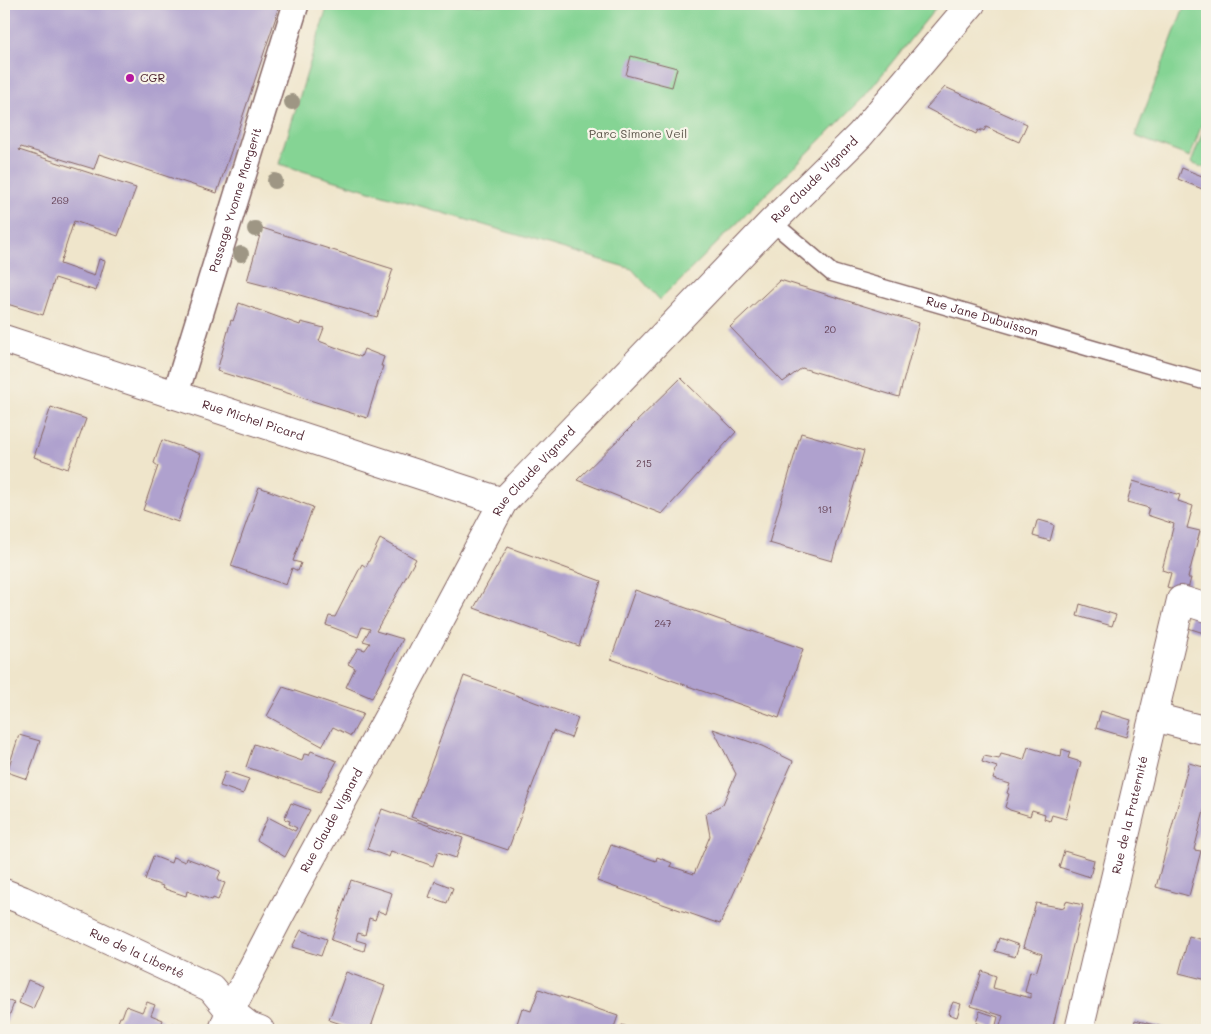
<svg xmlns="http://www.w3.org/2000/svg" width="1211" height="1034" font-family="Mali,sans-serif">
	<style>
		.green { fill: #85d494; stroke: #687a60 }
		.building { fill: #afa1ce }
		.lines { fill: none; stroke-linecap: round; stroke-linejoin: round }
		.service-casing { stroke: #846463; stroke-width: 19 }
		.pedestrian-casing { stroke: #846463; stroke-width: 28 }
		.minor-casing { stroke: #846463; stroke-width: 30 }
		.service { stroke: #fff; stroke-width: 16 }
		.pedestrian { stroke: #fff; stroke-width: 25 }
		.minor { stroke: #fff; stroke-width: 28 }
		.tree { fill: #9e9684 }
		.poi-dot { fill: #b5179e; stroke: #f7f3e8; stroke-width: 2 }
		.labels { text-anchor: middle; stroke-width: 4.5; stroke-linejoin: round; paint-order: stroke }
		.number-label { font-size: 10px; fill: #634054 }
		.poi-label { font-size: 12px; fill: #4a1f2b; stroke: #f7f3e8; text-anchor: start }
		.park-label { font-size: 12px; fill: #5c554a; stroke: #f7f3e8 }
		.street-label { font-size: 12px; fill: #4a1f2b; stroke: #f7f3e8 }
	</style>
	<rect width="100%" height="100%" fill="#f7f3e8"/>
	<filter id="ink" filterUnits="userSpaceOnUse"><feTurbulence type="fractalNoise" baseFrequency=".02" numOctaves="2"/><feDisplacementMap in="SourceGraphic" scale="10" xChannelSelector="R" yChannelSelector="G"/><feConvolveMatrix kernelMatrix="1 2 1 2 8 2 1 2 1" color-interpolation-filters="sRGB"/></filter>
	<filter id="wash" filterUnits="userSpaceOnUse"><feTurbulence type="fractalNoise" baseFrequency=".0096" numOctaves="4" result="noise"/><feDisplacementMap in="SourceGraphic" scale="20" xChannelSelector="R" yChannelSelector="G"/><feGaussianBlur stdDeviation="1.12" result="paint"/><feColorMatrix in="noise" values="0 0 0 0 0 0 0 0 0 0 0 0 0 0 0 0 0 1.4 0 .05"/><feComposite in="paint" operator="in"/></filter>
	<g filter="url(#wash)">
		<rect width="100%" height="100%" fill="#efe5cb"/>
		<g class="green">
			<polygon points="328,4 939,4 863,98 660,300 632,269 279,164"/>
			<polygon points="1185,4 1207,4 1207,110 1190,157 1135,136"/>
			<polygon points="1207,121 1207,169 1191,163"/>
		</g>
		<g id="blocks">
			<g class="building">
				<polygon points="4,4 278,4 277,14 217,193 99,154 94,169 21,147 19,150 136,188 118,236 74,221 60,264 94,276 99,259 105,261 96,291 55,278 43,315 4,303"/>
				<polygon points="631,56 677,68 672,87 626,75"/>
				<polygon points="945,87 1027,124 1019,142 986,127 984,131 981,129 981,131 978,130 976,134 926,108"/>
				<polygon points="1182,168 1207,178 1207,191 1178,179"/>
				<polygon points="262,228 393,269 377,317 282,290 247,281"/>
				<polygon points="780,280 919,323 899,397 802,368 783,382 730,327"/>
				<polygon points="239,303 300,325 301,322 324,328 319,341 361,357 364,349 384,357 381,366 383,366 367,418 217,371 231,320 233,321"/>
				<polygon points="681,378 736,432 662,514 577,480"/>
				<polygon points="51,407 86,419 68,469 34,457"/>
				<polygon points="801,433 864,451 832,561 769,543"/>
				<polygon points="162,440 201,454 178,522 143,510 158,466 154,463"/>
				<polygon points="1133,481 1180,495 1178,501 1193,506 1187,528 1200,531 1188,578 1191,578 1187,593 1167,587 1171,573 1162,570 1174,524 1147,515 1149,508 1127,502"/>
				<polygon points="259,487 313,507 293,561 301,563 298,571 292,568 286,585 231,566"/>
				<polygon points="1207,514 1207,532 1203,531"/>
				<polygon points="1039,520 1053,524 1054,526 1050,541 1033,536 1037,521"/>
				<polygon points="380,539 416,559 376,631 403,639 372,698 346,687 355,668 348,664 358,648 365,650 370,643 363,641 370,629 362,627 358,637 326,625 329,616 335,617 362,564 366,567"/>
				<polygon points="508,547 601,581 579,646 474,608"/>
				<polygon points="635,590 803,649 779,718 611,659"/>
				<polygon points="1080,604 1116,615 1112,626 1077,616"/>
				<polygon points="1192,609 1207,613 1207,634 1188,628"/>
				<polygon points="464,676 578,718 571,738 553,731 508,850 411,817"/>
				<polygon points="283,687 363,714 351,736 333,727 322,746 267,716"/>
				<polygon points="1101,711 1131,720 1126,737 1096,728"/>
				<polygon points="713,729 762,746 793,761 720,924 597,881 611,845 656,861 657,857 672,863 670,866 694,874 710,836 706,814 723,804 736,774"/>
				<polygon points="19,735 40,741 27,779 7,772"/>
				<polygon points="254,744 302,761 304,754 309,755 311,751 337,761 320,792 246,767"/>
				<polygon points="1028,747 1061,757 1062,749 1070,752 1068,758 1081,762 1066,819 1052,815 1050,821 1044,819 1045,814 1032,810 1030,816 1010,810 1005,807 1009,794 1007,793 1010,784 993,779 997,767 982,762 984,756 999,759 1001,754 1024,760"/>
				<polygon points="1189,763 1207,768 1207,799 1194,850 1201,851 1189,896 1156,887"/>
				<polygon points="225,771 249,779 243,794 220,786"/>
				<polygon points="291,803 310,810 285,857 257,840 268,817 295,831 297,828 289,824 290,821 284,819"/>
				<polygon points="382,809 463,838 456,858 438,852 433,866 391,851 389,857 367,849"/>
				<polygon points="1064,851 1094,860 1090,877 1059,867"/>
				<polygon points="153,856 171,863 173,857 185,862 186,858 221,871 218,878 219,881 225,883 218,900 213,898 212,900 187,891 186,896 162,888 163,886 145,880"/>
				<polygon points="351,880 392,893 386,914 378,911 375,920 369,918 365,935 358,933 356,940 366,943 364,951 331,940"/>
				<polygon points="435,881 453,888 447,903 429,897"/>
				<polygon points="1066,901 1083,905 1052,1030 1002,1030 999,1029 1003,1016 971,1006 982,971 996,976 993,988 1031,998 1031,994 1025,992 1030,971 1036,973 1042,954 1023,947 1036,903 1064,908"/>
				<polygon points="301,930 327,939 321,956 292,947"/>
				<polygon points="1189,936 1207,941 1207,980 1179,973"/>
				<polygon points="999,938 1019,945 1015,957 995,951"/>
				<polygon points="346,972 385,986 370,1030 359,1030 329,1020"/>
				<polygon points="28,980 43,986 33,1009 19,1003"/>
				<polygon points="539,989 618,1016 613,1030 515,1030 522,1008 531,1011"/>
				<polygon points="4,999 14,1003 4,1030"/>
				<polygon points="147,1002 155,1005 151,1015 163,1020 159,1030 115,1030 120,1017 122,1017 126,1006 142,1012"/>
				<polygon points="953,1002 961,1004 957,1017 948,1014"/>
				<polygon points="980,1011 998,1017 995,1029 976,1023"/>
				<polygon points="1135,1020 1174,1030 1133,1030"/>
				<polygon points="172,1023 189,1030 169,1030"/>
				<polygon points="622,1025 636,1030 620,1030"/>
			</g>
		</g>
	</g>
	<g filter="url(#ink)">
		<use href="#blocks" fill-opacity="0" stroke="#846463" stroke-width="1"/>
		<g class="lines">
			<g class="service-casing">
				<g id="service">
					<path id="s1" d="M772 222 832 273 1207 382"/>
				</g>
			</g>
			<g class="pedestrian-casing">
				<g id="pedestrian">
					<path id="s2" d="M175 396 296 4"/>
				</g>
			</g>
			<g class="minor-casing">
				<g id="minor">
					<path id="s3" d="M4 339 503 502"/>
					<polyline points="1154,717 1207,731"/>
					<path id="s4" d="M4 893 22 900 211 988 230 1011 249 1026 260 1030"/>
					<path id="s5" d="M223 1030 230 1011 281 913 391 712 503 502 772 222 860 135 971 4"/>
					<path id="s6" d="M1079 1030 1181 600 1207 608"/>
				</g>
			</g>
			<use href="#service" class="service"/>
			<use href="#pedestrian" class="pedestrian"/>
			<use href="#minor" class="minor"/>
		</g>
		<g class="tree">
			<circle cx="292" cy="102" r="8"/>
			<circle cx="275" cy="181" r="8"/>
			<circle cx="255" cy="229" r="8"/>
			<circle cx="241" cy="254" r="8"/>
		</g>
	</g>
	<circle class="poi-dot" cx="130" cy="78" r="5"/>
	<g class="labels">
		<g class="number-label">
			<text x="60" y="204">269</text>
			<text x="830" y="333">20</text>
			<text x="644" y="467">215</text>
			<text x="825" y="513">191</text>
			<text x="663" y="627">247</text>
		</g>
		<g class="poi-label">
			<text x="140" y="82">CGR</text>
		</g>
		<g class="park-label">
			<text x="638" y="138">Parc Simone Veil</text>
		</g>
		<g class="street-label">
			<text dy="4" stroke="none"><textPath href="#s5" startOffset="1046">Rue Claude Vignard</textPath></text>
			<text dy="4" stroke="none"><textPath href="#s2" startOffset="205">Passage Yvonne Margerit</textPath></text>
			<text dy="4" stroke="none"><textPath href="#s1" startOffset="235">Rue Jane Dubuisson</textPath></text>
			<text dy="4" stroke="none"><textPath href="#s3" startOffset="262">Rue Michel Picard</textPath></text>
			<text dy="4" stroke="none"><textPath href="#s5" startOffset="641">Rue Claude Vignard</textPath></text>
			<text dy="4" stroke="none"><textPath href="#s6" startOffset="221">Rue de la Fraternité</textPath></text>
			<text dy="4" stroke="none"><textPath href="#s5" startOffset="236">Rue Claude Vignard</textPath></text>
			<text dy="4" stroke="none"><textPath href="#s4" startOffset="146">Rue de la Liberté</textPath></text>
		</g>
	</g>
	<rect width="1211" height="1034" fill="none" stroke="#f7f3e8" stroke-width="20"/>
</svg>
